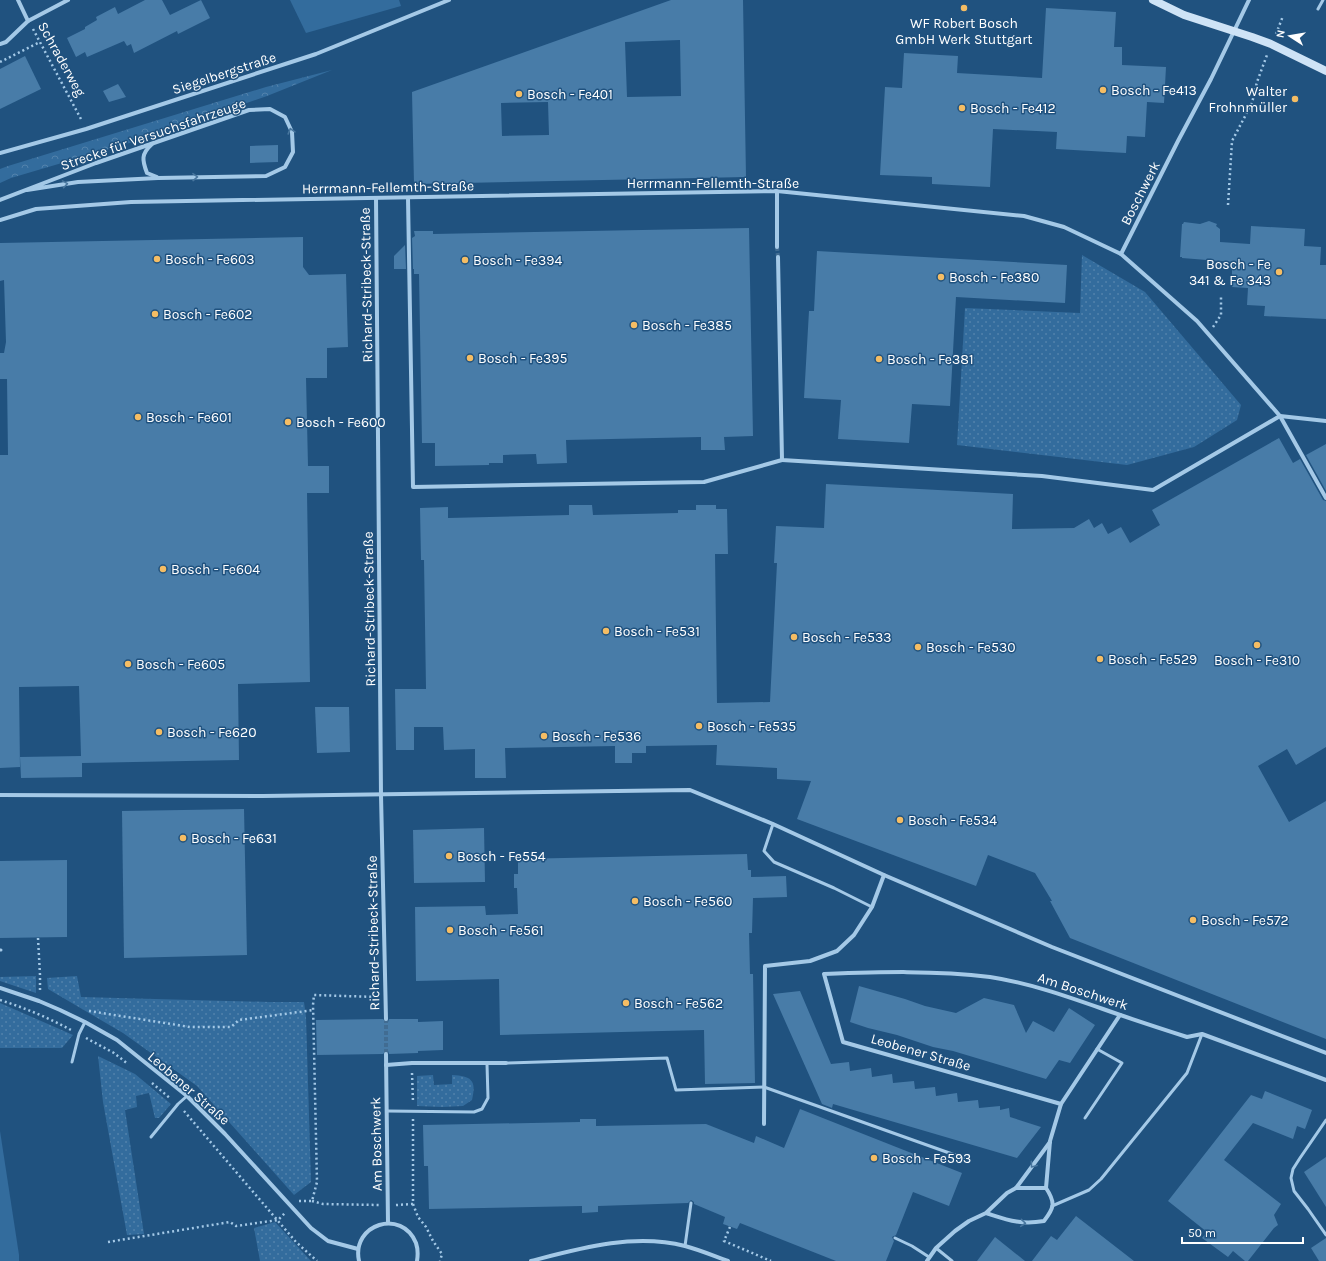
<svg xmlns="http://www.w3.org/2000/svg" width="1326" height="1261" font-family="Karla,sans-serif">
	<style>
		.grass { fill: url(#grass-dots) }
		.forest { fill: url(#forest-crowns) }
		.garden { fill: #336c9d }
		.building { fill: #487ca8; fill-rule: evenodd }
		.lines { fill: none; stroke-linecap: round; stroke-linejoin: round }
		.street-tunnel { stroke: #416c92; stroke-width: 4; stroke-dasharray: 4 2; stroke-linecap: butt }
		.path { stroke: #a4c9e7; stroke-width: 2.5; stroke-dasharray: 2 3; stroke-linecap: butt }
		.lane { stroke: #a4c9e7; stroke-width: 3 }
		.street { stroke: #a4c9e7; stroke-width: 4 }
		.secondary { stroke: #cee3f6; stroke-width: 8 }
		.oneway { stroke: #48769e }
		.poi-dot { fill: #f5bd64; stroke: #20527f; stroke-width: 1.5 }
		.labels { text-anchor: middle; stroke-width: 3; stroke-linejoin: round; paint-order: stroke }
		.poi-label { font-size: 14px; fill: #fff; stroke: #20527f; text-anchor: start }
		.street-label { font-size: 14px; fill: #fff; stroke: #20527f }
	</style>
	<defs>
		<pattern id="grass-dots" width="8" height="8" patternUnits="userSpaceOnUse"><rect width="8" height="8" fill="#336c9d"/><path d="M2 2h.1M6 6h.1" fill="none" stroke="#5282ac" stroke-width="1.8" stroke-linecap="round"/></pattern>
		<pattern id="forest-crowns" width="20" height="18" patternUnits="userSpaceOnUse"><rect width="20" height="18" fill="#336c9d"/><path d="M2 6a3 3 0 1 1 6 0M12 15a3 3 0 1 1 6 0" fill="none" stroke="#5282ac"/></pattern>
	</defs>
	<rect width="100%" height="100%" fill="#20527f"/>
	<g class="grass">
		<polygon points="1082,255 1145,292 1241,405 1237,420 1194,447 1127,465 957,445 965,308 1080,313"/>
		<polygon points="36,976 36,993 0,981 0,977"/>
		<polygon points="77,976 81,997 270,1002 304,1002 306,1017 311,1182 294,1195 197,1086 123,1033 48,989 47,978"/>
		<polygon points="0,1003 73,1035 62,1048 0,1048"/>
		<polygon points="98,1056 135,1074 171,1104 159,1118 155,1118 149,1093 136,1096 137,1107 125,1110 144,1234 127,1235 103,1102"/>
		<path d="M433 1075 434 1085 452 1084V1075C471 1076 477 1080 472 1100L463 1106 442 1107 417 1106V1076Z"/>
		<polygon points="275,1222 311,1261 260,1261 254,1228"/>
	</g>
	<polygon class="forest" points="332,70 267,96 143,139 11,178 0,183 0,169 8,166 266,87"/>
	<g class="garden">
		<polygon points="290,0 399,0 401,6 306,33"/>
		<polygon points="0,1131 19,1255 19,1261 0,1261"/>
	</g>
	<g class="building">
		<polygon points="145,0 162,0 170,15 201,0 210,18 178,34 177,31 134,53 131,44 127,46 124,41 87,57 85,52 76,57 67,38 85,29 85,27 97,20 96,17 115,7 118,14"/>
		<path d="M671 0H743L746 177 414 184 412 92ZM680 40 681 96 627 97 625 42ZM548 102 549 135 502 136 501 103Z"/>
		<polygon points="1046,8 1116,12 1114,47 1122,47 1122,65 1166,67 1164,103 1147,102 1145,137 1127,136 1126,153 1056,149 1057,132 993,129 990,187 932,184 932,177 880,175 885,87 902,88 904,53 958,56 957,73 1042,78"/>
		<polygon points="25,56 41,89 0,109 0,69"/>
		<polygon points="118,84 126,97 109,102 103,91"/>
		<polygon points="278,145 278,162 250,163 250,146"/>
		<polygon points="1209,221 1217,224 1216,226 1220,229 1220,242 1250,244 1251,226 1305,229 1304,246 1321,247 1320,265 1326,265 1326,319 1264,316 1265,306 1247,305 1248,288 1232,287 1232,262 1182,258 1182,257 1180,257 1182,224 1183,224 1184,222 1200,224"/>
		<polygon points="749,228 753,436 724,437 725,450 701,450 701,437 566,440 567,463 537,464 536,454 503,455 503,463 489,463 489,465 435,466 435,443 422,443 419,274 414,274 414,269 413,269 412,238 415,236 414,231 433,231 433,234"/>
		<polygon points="303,237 303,267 309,275 346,274 348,347 327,348 327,378 306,378 308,466 329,466 329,493 307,493 310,682 238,684 239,760 82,763 82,777 21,778 20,757 81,756 79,686 19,687 20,767 0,768 0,455 8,455 7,379 0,379 0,353 4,353 6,342 4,280 0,281 0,243"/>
		<polygon points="405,245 406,269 394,269 394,256"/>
		<polygon points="817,251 1067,265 1065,303 956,297 950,406 912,404 909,443 838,439 841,400 804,398 809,311 814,311"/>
		<polygon points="1279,438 1293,463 1300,459 1323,500 1326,501 1326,747 1296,765 1287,749 1258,766 1289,822 1326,801 1326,1039 1070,938 1050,901 1052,901 1035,873 988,855 976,886 797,819 811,781 777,779 777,768 716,765 717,745 646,746 646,753 632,753 632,763 615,763 615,746 505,748 506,778 475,778 475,749 444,750 443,727 414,727 414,750 396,750 395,689 426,689 424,560 421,560 420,508 448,507 448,518 569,515 569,505 592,505 593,515 678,513 678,510 696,510 696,505 716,505 716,509 727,509 728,554 715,554 717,703 770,702 777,563 774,563 776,526 824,528 826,484 1013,494 1012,529 1074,528 1089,519 1094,528 1102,523 1108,534 1121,527 1130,543 1160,525 1152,510"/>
		<polygon points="1326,444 1326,491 1306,455"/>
		<polygon points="315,707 349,707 350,752 317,753"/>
		<polygon points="244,809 247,955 124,958 122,811"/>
		<polygon points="484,828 485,882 414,883 413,830"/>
		<polygon points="747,854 748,870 751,870 751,877 786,876 787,897 753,898 752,933 749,933 750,974 753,974 755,1083 705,1084 704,1030 500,1035 499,979 416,981 415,907 485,906 486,915 518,914 517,888 514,888 514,874 518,874 518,859"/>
		<polygon points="67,860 67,937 0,938 0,861"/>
		<polygon points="859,986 905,999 925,1006 956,1013 984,998 1014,1005 1026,1033 1033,1021 1054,1032 1069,1008 1095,1025 1070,1063 1059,1060 1046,1079 953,1051 933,1047 897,1035 868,1028 850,1022"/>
		<polygon points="800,991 831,1064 849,1062 850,1071 871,1068 872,1077 892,1074 893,1083 914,1081 915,1089 935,1087 936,1096 957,1093 958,1102 978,1100 979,1108 1000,1106 1000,1110 1009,1108 1010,1117 1041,1127 1017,1158 833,1104 832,1108 822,1104 773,994"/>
		<polygon points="383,1019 386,1022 388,1022 389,1019 418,1019 418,1022 443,1021 443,1050 418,1051 418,1053 389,1054 388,1051 386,1051 383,1054 317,1055 316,1020"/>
		<polygon points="1265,1091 1312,1110 1305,1129 1297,1126 1293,1139 1253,1123 1224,1160 1281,1204 1274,1215 1278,1225 1274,1228 1248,1261 1245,1261 1233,1251 1228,1257 1202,1238 1207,1232 1168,1201 1251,1095 1262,1099"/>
		<polygon points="800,1109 962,1173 949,1206 913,1192 896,1235 892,1237 894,1241 886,1261 836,1261 740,1223 737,1229 723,1224 725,1217 694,1204 694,1202 691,1200 688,1203 598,1206 598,1212 582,1213 582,1206 429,1209 428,1166 424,1166 423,1125 580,1122 580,1119 596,1119 596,1126 706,1124 754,1143 756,1136 784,1148"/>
		<polygon points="1326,1157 1326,1207 1304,1172"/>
		<polygon points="1076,1216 1134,1261 1032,1261 1051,1236 1057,1240"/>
		<polygon points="995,1237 1025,1261 977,1261"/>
		<polygon points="1326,1238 1326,1261 1319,1261 1311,1248"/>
	</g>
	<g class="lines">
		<g class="street-tunnel">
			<polyline points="777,247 778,257"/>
			<polyline points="386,1019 386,1054"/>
		</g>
		<g class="path">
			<polyline points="33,29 82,121"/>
			<polyline points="1276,34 1283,16"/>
			<polyline points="0,62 40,42"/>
			<polyline points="1228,205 1232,141 1252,103 1257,82 1267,55"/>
			<polyline points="1213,327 1221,315 1221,297"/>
			<polyline points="38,938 40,975 40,991"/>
			<path d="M0 1000C25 1008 49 1018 71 1030"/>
			<polyline points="89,1011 190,1027 231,1027 239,1020 314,1010"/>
			<polyline points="86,1038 114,1053 128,1064"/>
			<polyline points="412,1073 413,1102"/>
			<polyline points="152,1083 171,1099"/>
			<polyline points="184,1111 296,1242 317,1261"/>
			<polyline points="413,1119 413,1204 418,1217 426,1227 433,1241 442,1254 440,1261"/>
			<polyline points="299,1201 312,1201 317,1182 313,1005 314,995 376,997"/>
			<polyline points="312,1201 323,1204 379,1205"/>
			<polyline points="396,1205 413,1204"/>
			<polyline points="730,1227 724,1241 771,1261"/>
			<polyline points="108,1242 230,1222 236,1226 278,1220 285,1213"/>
		</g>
		<g class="lane">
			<polyline points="1318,9 1323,0"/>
			<polyline points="773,824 764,851 774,862 834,888 872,907"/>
			<polyline points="0,950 1,950"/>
			<polyline points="72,1062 79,1034 85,1022"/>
			<polyline points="506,1063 667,1058 676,1090 764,1087 969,1160"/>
			<polyline points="387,1111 474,1112 482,1109 488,1098 487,1064"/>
			<polyline points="1085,1118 1122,1063 1097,1049"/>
			<polyline points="1326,1120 1300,1158 1293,1169 1291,1178 1294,1191 1308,1209 1326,1235"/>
			<polyline points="151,1137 178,1104 187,1096"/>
			<polyline points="1052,1206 1089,1190 1101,1179 1187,1073 1202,1034"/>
			<polyline points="895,1238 912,1246 929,1257"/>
			<polyline points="685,1246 691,1203"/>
			<polyline points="936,1248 952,1261"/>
		</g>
		<g class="street">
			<polyline points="18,0 28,21"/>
			<polyline points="0,44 6,42 28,21 68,0"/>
			<path d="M152 144C141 154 142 160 147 173L157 177"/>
			<polyline points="0,153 86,129 316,54 449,0"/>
			<polyline points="777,191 777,247"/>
			<polyline points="376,198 381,795 386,1019"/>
			<polyline points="408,198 413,487 704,482 782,460"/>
			<polyline points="0,200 96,163 249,110 270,109 285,117 292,132 293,152 285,167 266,176 158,178 78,182 27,190"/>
			<polyline points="0,220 36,209 131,202 777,191 1024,216 1064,227 1121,254 1197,321 1280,416 1326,498"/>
			<polyline points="1121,254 1178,141 1211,79 1249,0"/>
			<polyline points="778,257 782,460 1042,476 1153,490 1280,416 1326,421"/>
			<polyline points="0,795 263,796 690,790 773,824 884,875 1052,947 1326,1053"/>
			<polyline points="0,988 39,1001 60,1010 85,1022 117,1040 187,1096 225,1134 311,1228 328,1241 358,1249"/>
			<polyline points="386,1054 388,1223"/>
			<polyline points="386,1065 412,1063 506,1063"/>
			<path d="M1061 1104 843 1042 824 974C879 972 935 970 990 977 1029 983 1066 996 1103 1009 1131 1019 1159 1028 1187 1037L1202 1034 1326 1080"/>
			<polyline points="764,1124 765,966 810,961 837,951 854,935 872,907 884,875"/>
			<polyline points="1016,1188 1050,1142"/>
			<polyline points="1046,1188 1050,1141 1061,1104 1120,1015"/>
			<path d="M359 1261C351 1224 402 1208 416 1243 418 1249 418 1255 417 1261"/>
			<path d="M531 1261C581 1248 634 1233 685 1246 700 1250 714 1256 728 1261"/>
			<path d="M927 1261 936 1248 955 1231 969 1221 986 1213 1007 1193 1016 1188H1046C1056 1203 1054 1208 1044 1221 1020 1225 1008 1220 986 1213"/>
		</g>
		<polyline class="secondary" points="1153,0 1184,15 1252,37 1271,44 1326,71"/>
	</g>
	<defs><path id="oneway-chevron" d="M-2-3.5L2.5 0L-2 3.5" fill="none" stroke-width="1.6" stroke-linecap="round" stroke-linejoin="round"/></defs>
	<g class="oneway">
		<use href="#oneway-chevron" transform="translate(291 131) rotate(-106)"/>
		<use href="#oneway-chevron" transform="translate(195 177) rotate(-1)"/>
		<use href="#oneway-chevron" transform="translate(65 184) rotate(-9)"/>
		<use href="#oneway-chevron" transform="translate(1033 1165) rotate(126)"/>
		<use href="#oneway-chevron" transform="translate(1023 1223) rotate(5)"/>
	</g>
	<g class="poi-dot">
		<circle cx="964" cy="8" r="4"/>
		<circle cx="1103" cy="90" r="4"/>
		<circle cx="519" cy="94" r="4"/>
		<circle cx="1295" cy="99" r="4"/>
		<circle cx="962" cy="108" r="4"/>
		<circle cx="157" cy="259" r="4"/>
		<circle cx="465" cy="260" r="4"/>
		<circle cx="1279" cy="272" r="4"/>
		<circle cx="941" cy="277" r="4"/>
		<circle cx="155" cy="314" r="4"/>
		<circle cx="634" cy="325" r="4"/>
		<circle cx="470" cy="358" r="4"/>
		<circle cx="879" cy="359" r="4"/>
		<circle cx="138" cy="417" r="4"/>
		<circle cx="288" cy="422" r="4"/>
		<circle cx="163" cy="569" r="4"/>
		<circle cx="606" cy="631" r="4"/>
		<circle cx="794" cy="637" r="4"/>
		<circle cx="1257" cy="645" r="4"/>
		<circle cx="918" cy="647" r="4"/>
		<circle cx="1100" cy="659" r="4"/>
		<circle cx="128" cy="664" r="4"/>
		<circle cx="699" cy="726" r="4"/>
		<circle cx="159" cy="732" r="4"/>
		<circle cx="544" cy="736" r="4"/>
		<circle cx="900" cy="820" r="4"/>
		<circle cx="183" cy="838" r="4"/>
		<circle cx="449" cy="856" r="4"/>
		<circle cx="635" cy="901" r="4"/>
		<circle cx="1193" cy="920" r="4"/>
		<circle cx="450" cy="930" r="4"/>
		<circle cx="626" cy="1003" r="4"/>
		<circle cx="874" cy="1158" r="4"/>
	</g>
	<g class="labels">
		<g class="poi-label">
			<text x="964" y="28" text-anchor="middle">WF Robert Bosch<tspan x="964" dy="16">GmbH Werk Stuttgart</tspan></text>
			<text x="1111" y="95">Bosch - Fe413</text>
			<text x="1287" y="96" text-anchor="end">Walter<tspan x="1287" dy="16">Frohnmüller</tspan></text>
			<text x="527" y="99">Bosch - Fe401</text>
			<text x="970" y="113">Bosch - Fe412</text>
			<text x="165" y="264">Bosch - Fe603</text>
			<text x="473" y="265">Bosch - Fe394</text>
			<text x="1271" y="269" text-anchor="end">Bosch - Fe<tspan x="1271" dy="16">341 &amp; Fe 343</tspan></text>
			<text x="949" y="282">Bosch - Fe380</text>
			<text x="163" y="319">Bosch - Fe602</text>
			<text x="642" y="330">Bosch - Fe385</text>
			<text x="478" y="363">Bosch - Fe395</text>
			<text x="887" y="364">Bosch - Fe381</text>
			<text x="146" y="422">Bosch - Fe601</text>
			<text x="296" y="427">Bosch - Fe600</text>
			<text x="171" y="574">Bosch - Fe604</text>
			<text x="614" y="636">Bosch - Fe531</text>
			<text x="802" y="642">Bosch - Fe533</text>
			<text x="926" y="652">Bosch - Fe530</text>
			<text x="1108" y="664">Bosch - Fe529</text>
			<text x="1257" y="665" text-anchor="middle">Bosch - Fe310</text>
			<text x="136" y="669">Bosch - Fe605</text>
			<text x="707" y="731">Bosch - Fe535</text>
			<text x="167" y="737">Bosch - Fe620</text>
			<text x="552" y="741">Bosch - Fe536</text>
			<text x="908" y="825">Bosch - Fe534</text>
			<text x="191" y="843">Bosch - Fe631</text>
			<text x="457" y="861">Bosch - Fe554</text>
			<text x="643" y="906">Bosch - Fe560</text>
			<text x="1201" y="925">Bosch - Fe572</text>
			<text x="458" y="935">Bosch - Fe561</text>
			<text x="634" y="1008">Bosch - Fe562</text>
			<text x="882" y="1163">Bosch - Fe593</text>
		</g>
		<g class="street-label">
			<text transform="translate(62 59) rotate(61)" y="5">Schraderweg</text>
			<text transform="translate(224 73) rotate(-18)" y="5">Siegelbergstraße</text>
			<text transform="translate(153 134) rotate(-19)" y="5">Strecke für Versuchsfahrzeuge</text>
			<text x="713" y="188">Herrmann-Fellemth-Straße</text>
			<text transform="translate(388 187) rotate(-1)" y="5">Herrmann-Fellemth-Straße</text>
			<text transform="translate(1140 193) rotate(-63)" y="5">Boschwerk</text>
			<text transform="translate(366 285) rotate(-91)" y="5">Richard-Stribeck-Straße</text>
			<text transform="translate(369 609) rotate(-91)" y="5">Richard-Stribeck-Straße</text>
			<text transform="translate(373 933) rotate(-91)" y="5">Richard-Stribeck-Straße</text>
			<text transform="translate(1083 991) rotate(18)" y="5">Am Boschwerk</text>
			<text transform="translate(921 1052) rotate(16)" y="5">Leobener Straße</text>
			<text transform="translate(189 1088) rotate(41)" y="5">Leobener Straße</text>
			<text transform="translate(376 1144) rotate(-91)" y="5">Am Boschwerk</text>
		</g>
	</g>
	<g transform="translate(1290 36) rotate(282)" stroke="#20527f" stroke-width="3" paint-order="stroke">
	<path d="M0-3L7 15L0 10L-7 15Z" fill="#ffffff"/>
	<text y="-6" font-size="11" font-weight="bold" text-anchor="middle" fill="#ffffff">N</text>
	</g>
	<path d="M1182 1237v6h121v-6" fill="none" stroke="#ffffff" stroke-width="2"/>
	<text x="1188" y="1237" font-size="12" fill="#ffffff" stroke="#20527f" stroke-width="3" paint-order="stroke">50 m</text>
</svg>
